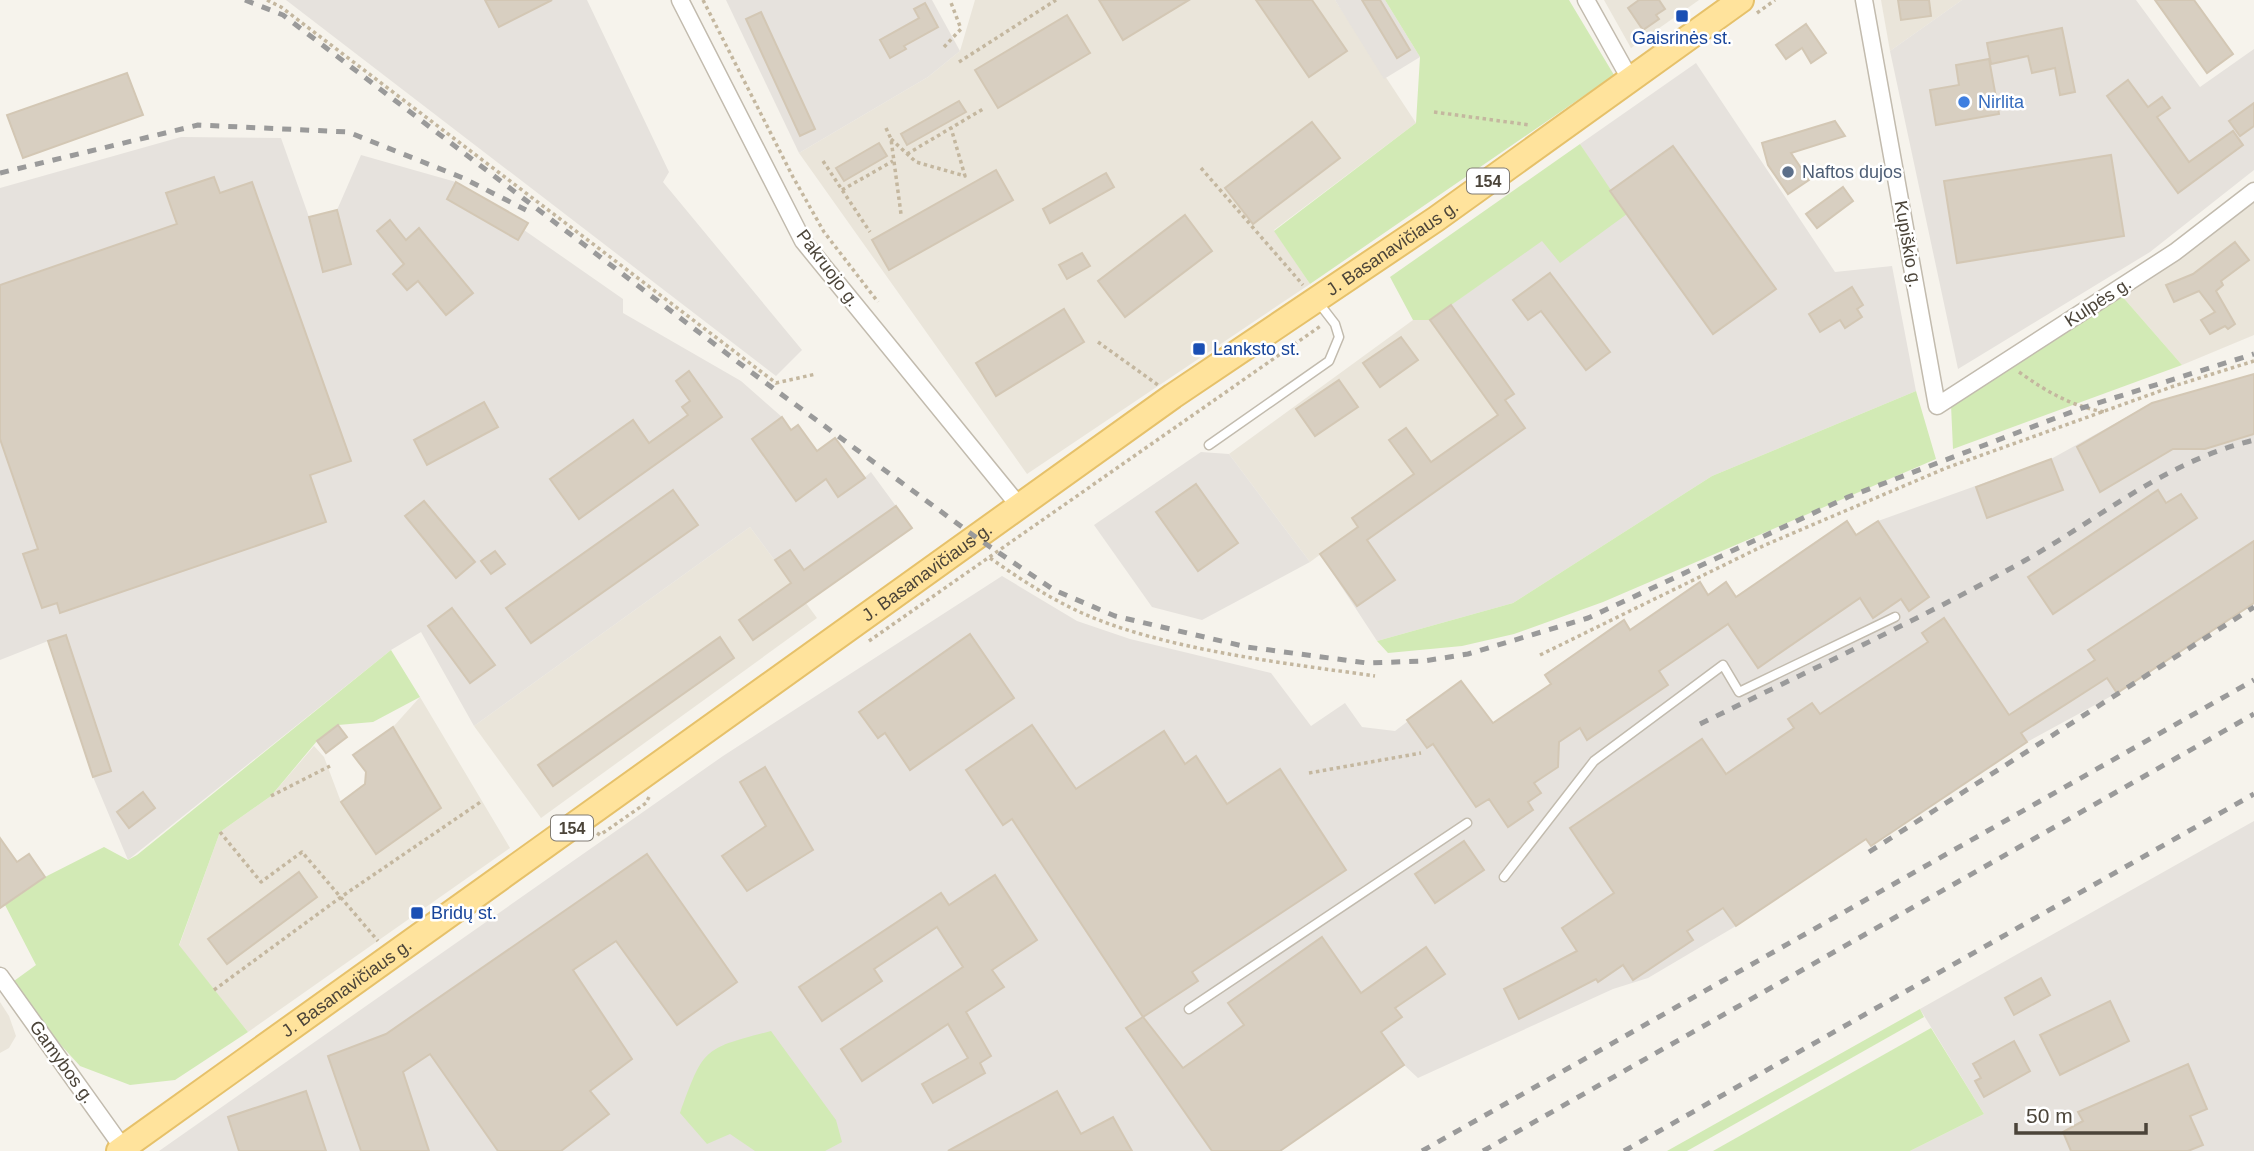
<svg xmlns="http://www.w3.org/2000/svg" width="2254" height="1151" font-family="Helvetica,sans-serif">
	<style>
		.residential { fill: #eae5da }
		.industrial { fill: #e6e2dd }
		.green { fill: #d2eab5 }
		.building { fill: #d8cfc1; stroke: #d3c7b4; stroke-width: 2 }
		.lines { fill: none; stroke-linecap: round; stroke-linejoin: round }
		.service-casing { stroke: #c2bbae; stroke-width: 11 }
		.minor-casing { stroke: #c2bbae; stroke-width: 19 }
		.primary-casing { stroke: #e6c16a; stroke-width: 28 }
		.path { stroke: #c4b79f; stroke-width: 3.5; stroke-dasharray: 3.5 3.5; stroke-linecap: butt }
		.service { stroke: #fff; stroke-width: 8 }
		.minor { stroke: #fff; stroke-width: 16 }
		.primary { stroke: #ffe39c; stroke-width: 24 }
		.rail { stroke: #9a9a9a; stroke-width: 5; stroke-dasharray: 9 9; stroke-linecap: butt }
		.transit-dot { fill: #1a4fb4; stroke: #fff; stroke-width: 2.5 }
		.shop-dot { fill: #3f7fe0; stroke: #fff; stroke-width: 2.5 }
		.service-dot { fill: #5c6f8a; stroke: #fff; stroke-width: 2.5 }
		.labels { text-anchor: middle; stroke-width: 5; stroke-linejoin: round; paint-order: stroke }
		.shield { fill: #fff; stroke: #817c74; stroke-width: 2 }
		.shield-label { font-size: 16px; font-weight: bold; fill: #4b4439 }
		.transit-label { font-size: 18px; fill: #164399; stroke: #fff; text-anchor: start }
		.shop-label { font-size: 18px; fill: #366cbe; stroke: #fff; text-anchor: start }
		.service-label { font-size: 18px; fill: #4e5e75; stroke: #fff; text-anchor: start }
		.street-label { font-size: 18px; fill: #4b4439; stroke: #fff }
	</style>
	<rect width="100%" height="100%" fill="#f6f3ec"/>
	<g class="residential">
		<polygon points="975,0 1335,0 1416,123 1274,230 1310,284 1027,474 799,153 928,77 960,51"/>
		<polygon points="1604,0 1699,0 1631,48"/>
		<polygon points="1881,0 1962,0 1890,51"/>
		<polygon points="2254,202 2254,335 2182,365 2121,295"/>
		<polygon points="1413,320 1430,320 1498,415 1352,518 1358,527 1310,562 1229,454"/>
		<polygon points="750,527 817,618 541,818 474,726"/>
		<polygon points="420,697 510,848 248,1032 179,946 220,832 271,796 314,746 324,757 341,802 376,853 441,808 393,727"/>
		<polygon points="0,1002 9,1016 16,1036 9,1048 0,1053"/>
	</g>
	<g class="industrial">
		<polygon points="286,0 587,0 669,172 663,182 802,350 776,376"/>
		<polygon points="726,0 932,0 960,51 928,77 799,153"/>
		<polygon points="1335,0 1385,0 1420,57 1384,79"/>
		<polygon points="1962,0 2136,0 2200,87 2254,49 2254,170 2150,252 1958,369 1890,51"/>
		<polygon points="1696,63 1835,272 1892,266 1916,391 1712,476 1513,603 1377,641 1320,554 1358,527 1352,518 1498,415 1430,320 1610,191 1580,144"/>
		<polygon points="181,137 281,138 309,217 337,210 361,155 456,182 528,223 524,230 623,299 623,313 741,381 782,417 791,430 798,425 816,451 835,438 864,478 871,472 912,528 805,602 750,527 474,726 421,632 391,650 128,860 93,777 48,641 0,660 0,188"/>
		<polygon points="2254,374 2254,603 2117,693 2027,742 1865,839 1736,926 1648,978 1613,989 1418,1078 1404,1065 1280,1151 159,1151 723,756 1002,576 1077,621 1130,639 1271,673 1311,726 1345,703 1362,727 1395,731 1461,681 1493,723 1551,684 1545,674 1624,620 1631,630 1700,582 1708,594 1726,582 1737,597 1847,521 1857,535 1878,521 2051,459 2152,403"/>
		<polygon points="1201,452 1229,454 1310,562 1202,620 1152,607 1094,525"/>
		<polygon points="2254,821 2254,1151 1910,1151 1984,1114 1920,1009"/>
	</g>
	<g class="green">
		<polygon points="1385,0 1569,0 1614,75 1310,284 1274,231 1416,123 1420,57"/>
		<polygon points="1580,144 1627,214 1560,263 1542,241 1430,320 1413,320 1390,277"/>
		<polygon points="2121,295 2182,365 1953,449 1951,405"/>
		<polygon points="1916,391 1936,459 1603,602 1514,634 1462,646 1388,653 1377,641 1513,603 1712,476"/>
		<polygon points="391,650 420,697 373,722 338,725 317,741 271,796 220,832 179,945 248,1032 175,1080 130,1085 80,1066 7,986 36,965 5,905 45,877 104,847 128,860 137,855"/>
		<polygon points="1920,1009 1924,1017 1687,1151 1667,1151"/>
		<polygon points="1931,1028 1984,1114 1910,1151 1713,1151"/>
		<path d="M771 1031 836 1120 842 1142 825 1151H755L730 1134 707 1144 680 1113C704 1047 703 1049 771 1031Z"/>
	</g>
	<g class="building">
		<polygon points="485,0 552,0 499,27"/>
		<polygon points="1099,0 1189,0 1123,40"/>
		<polygon points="1256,0 1312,0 1347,51 1309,77"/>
		<polygon points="1362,0 1380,0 1410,50 1397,58"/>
		<polygon points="1639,0 1659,0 1665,9 1656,15 1659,19 1643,30 1628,8"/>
		<polygon points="1898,0 1929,0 1931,16 1901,20"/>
		<polygon points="2155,0 2194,0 2233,54 2207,73"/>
		<polygon points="925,3 938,27 904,46 906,49 890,58 880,40 919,18 914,9"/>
		<polygon points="761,12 815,129 800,136 746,19"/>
		<polygon points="1067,15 1090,53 998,108 975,70"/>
		<polygon points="1806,24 1826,53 1811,63 1802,48 1786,59 1776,45"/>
		<polygon points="2062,28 2075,92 2060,95 2055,68 2032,73 2028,56 1991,64 1987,43"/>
		<polygon points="1989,59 1999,114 1936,125 1930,90 1959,85 1956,65"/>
		<polygon points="127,73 143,115 23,158 7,115"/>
		<polygon points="2128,80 2148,107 2162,97 2170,108 2157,117 2189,162 2233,131 2243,145 2178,193 2107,96"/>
		<polygon points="959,101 966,112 907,145 901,134"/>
		<polygon points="2254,103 2254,126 2240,136 2229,121"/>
		<polygon points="1835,121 1845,136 1791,153 1809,180 1788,194 1768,165 1762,143"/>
		<polygon points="1312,122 1340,158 1253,224 1225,188"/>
		<polygon points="879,143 887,156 844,181 836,168"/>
		<polygon points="1673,146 1776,289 1713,334 1610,191"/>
		<polygon points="2111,155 2124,236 1957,263 1944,181"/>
		<polygon points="996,170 1013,200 889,270 872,240"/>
		<polygon points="1106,173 1114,187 1050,223 1043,209"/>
		<polygon points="214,177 220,193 252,182 351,461 310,475 326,522 60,613 57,603 42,608 23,554 38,549 0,439 0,285 177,224 166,193"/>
		<polygon points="456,182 528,223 518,240 447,199"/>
		<polygon points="1843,187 1853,201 1817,228 1806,214"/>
		<polygon points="337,210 351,264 323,272 309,217"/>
		<polygon points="1185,215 1212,251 1125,317 1098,281"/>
		<polygon points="390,220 406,240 419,228 473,293 446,315 418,281 407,290 393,274 404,264 377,231"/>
		<polygon points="2235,242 2249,260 2221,281 2223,285 2216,291 2235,324 2228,329 2225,326 2210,334 2201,320 2215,312 2199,291 2174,302 2166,285 2193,274"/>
		<polygon points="1082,253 1090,266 1067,279 1059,265"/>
		<polygon points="1550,273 1610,352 1586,370 1541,311 1528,320 1513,300"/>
		<polygon points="1852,287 1863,305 1857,309 1862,317 1845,328 1840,320 1820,332 1809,314"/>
		<polygon points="1451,305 1514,394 1505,400 1525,428 1367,540 1395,580 1357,606 1320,554 1358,527 1352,518 1414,474 1389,440 1406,428 1431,462 1498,415 1430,320"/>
		<polygon points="1064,309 1084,342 996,396 976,363"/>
		<polygon points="1401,337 1418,360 1380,387 1363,363"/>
		<polygon points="689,371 722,417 579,519 550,479 633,420 649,443 688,415 682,407 690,401 676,381"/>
		<polygon points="2254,374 2254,434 2205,449 2173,449 2100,492 2077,447 2152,403"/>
		<polygon points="1339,380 1358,407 1315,436 1296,409"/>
		<polygon points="484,402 498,427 427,465 414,440"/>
		<polygon points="782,417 791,430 798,425 817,451 835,438 865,478 838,497 826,479 796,501 752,439"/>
		<polygon points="2051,459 2063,490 1987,518 1976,487"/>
		<polygon points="1196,484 1238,543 1198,571 1156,512"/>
		<polygon points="673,490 698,525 531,643 506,608"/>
		<polygon points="2158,490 2166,503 2181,494 2197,518 2053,614 2028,577"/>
		<polygon points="424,501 475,562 456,578 405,516"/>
		<polygon points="896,506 912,528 753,640 739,620 791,583 775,560 790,550 804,570"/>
		<polygon points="1847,521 1856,535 1878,521 1929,597 1909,611 1901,599 1873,618 1860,598 1758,668 1728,624 1659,671 1668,685 1587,740 1580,728 1559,742 1558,767 1534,783 1541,793 1528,802 1533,810 1508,827 1489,799 1476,807 1433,744 1427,748 1407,720 1461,681 1493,723 1551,684 1545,675 1624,620 1630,630 1700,582 1708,595 1726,582 1736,597"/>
		<polygon points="2254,541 2254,603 2117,693 2107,678 2021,733 2027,742 1871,846 1866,839 1736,926 1723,908 1687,931 1693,940 1633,980 1623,965 1598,982 1596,979 1519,1019 1504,989 1577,951 1562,928 1614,893 1570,828 1702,739 1726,774 1794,728 1788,719 1812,703 1820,714 1928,642 1922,633 1944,618 2009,715 2095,660 2088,650"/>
		<polygon points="495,551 505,564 491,574 481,561"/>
		<polygon points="452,608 495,665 470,683 428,626"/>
		<polygon points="970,634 1014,698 910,770 885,733 878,738 859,712"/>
		<polygon points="66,635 111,771 93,777 48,641"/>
		<polygon points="720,637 734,658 553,786 538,765"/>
		<polygon points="338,725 347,737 326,753 317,741"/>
		<polygon points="1032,725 1076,789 1164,731 1185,764 1196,756 1227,804 1280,769 1346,870 1192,972 1198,981 1143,1017 1012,819 1003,825 966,770"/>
		<polygon points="393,727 441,808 376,854 341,802 365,784 366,772 353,755"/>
		<polygon points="765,767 813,850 747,891 722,856 766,826 740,782"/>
		<polygon points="143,792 155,808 129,828 117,812"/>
		<polygon points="0,838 17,862 29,854 45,877 0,908"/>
		<polygon points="1464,841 1484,870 1435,903 1415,874"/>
		<polygon points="647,854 737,982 677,1025 616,941 573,970 632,1059 590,1091 609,1114 561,1151 498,1151 430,1054 403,1072 429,1151 361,1151 328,1056 386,1034"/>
		<polygon points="299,872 317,897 227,964 208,939"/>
		<polygon points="995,875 1037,940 992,970 1004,987 966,1012 991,1056 980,1063 985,1073 933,1103 922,1084 968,1058 948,1024 862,1081 841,1049 963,967 937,927 874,969 882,981 822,1021 799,987 941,893 949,905"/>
		<polygon points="1322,937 1361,993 1426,947 1445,974 1395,1008 1402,1017 1381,1032 1404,1065 1280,1151 1212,1151 1126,1028 1143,1017 1183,1068 1244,1025 1228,1003"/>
		<polygon points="2041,978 2050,995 2014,1015 2005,998"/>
		<polygon points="2110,1001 2129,1041 2060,1075 2040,1035"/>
		<polygon points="2014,1041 2030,1071 1984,1097 1975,1081 1981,1078 1973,1064"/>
		<polygon points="2188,1064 2207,1109 2190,1116 2203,1145 2188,1151 2071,1151 2063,1132 2083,1121 2078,1112"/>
		<polygon points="306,1091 326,1151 239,1151 228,1117"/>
		<polygon points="1057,1091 1081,1134 1113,1117 1132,1151 948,1151"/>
	</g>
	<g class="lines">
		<g class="service-casing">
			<g id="service">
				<polyline points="1209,445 1329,361 1339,337 1335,324 1318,302"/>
				<polyline points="1504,877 1594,761 1723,665 1739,692 1895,617"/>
				<polyline points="1189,1009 1467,823"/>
			</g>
		</g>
		<g class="minor-casing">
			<g id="minor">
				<polyline points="680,0 803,241 1020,507"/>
				<polyline points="1586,0 1630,79"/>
				<polyline points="1864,0 1937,406 2175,252 2254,191"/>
				<polyline points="0,976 123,1148"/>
			</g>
		</g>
		<g class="primary-casing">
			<g id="primary">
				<path id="s1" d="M119 1151 1173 396 1436 219 1741 0"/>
			</g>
		</g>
		<g class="path">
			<polyline points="267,0 281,7 776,383 816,374"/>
			<polyline points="703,0 793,177 824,232 878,302"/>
			<polyline points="1757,13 1775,0"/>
			<polyline points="944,47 961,29 950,0"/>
			<polyline points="959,62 1056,0"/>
			<polyline points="1434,112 1530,125"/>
			<polyline points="886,128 891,139 901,214"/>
			<polyline points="891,139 916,162 965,176 951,128"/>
			<polyline points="907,154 983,109"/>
			<polyline points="823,161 870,232"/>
			<polyline points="1201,168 1303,285"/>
			<polyline points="842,190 893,161"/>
			<polyline points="1098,342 1158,385"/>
			<path d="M2019 372C2047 392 2071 406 2105 412"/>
			<path d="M990 558C1020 579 1049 598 1082 613 1165 650 1285 663 1375 676"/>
			<polyline points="869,641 1322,325"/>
			<polyline points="1540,655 1765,545 1946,468 2174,386 2254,361"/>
			<polyline points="1309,773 1421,753"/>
			<polyline points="271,796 330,766"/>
			<polyline points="220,832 261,882 302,852 378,941"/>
			<polyline points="597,833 600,835 646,803 649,797"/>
			<polyline points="214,990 341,897 482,801"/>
		</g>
		<use href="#service" class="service"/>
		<use href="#minor" class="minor"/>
		<use href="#primary" class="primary"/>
		<g class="rail">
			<polyline points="245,0 283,15 751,372 977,538 1054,590 1115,616 1247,647 1367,663 1424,661 1468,654 1588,618 1848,497 2082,408 2254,354"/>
			<polyline points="0,173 198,125 348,132 463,178 526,210"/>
			<path d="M1700 724C1808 671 1919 620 2024 561 2104 516 2162 463 2254 440"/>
			<polyline points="1869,852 2254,607"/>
			<polyline points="1422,1151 2254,680"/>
			<polyline points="1483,1151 2254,714"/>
			<polyline points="1624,1151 2254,794"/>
		</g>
	</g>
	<g class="transit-dot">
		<rect x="1675" y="9" width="14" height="14" rx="3.5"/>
		<rect x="1192" y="342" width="14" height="14" rx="3.5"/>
		<rect x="410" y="906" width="14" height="14" rx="3.5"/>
	</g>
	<circle class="shop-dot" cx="1964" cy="102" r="7"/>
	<circle class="service-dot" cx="1788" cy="172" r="7"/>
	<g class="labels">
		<g class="shield">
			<rect x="1467" y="168.5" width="42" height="25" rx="5"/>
			<rect x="551" y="815.5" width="42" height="25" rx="5"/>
		</g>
		<g class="shield-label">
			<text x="1488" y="187">154</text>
			<text x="572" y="834">154</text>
		</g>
		<g class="transit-label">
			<text x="1682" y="44" text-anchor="middle">Gaisrinės st.</text>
			<text x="1213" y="355">Lanksto st.</text>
			<text x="431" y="919">Bridų st.</text>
		</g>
		<g class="shop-label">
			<text x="1978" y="108">Nirlita</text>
		</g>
		<g class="service-label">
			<text x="1802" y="178">Naftos dujos</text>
		</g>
		<g class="street-label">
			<text transform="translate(1908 244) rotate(80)" y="6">Kupiškio g.</text>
			<text dy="6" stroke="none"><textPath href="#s1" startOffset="1561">J. Basanavičiaus g.</textPath></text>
			<text transform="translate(828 268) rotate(53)" y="6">Pakruojo g.</text>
			<text transform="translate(2098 302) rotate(-33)" y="6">Kulpės g.</text>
			<text dy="6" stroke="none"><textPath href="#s1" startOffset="994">J. Basanavičiaus g.</textPath></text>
			<text dy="6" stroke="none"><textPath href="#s1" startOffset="280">J. Basanavičiaus g.</textPath></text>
			<text transform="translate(62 1062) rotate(54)" y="6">Gamybos g.</text>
		</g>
	</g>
	<path d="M2016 1123v10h130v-10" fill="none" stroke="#4b4439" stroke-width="3.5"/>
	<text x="2026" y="1123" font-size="21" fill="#4b4439" stroke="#ffffff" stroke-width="5" paint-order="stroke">50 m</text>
</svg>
